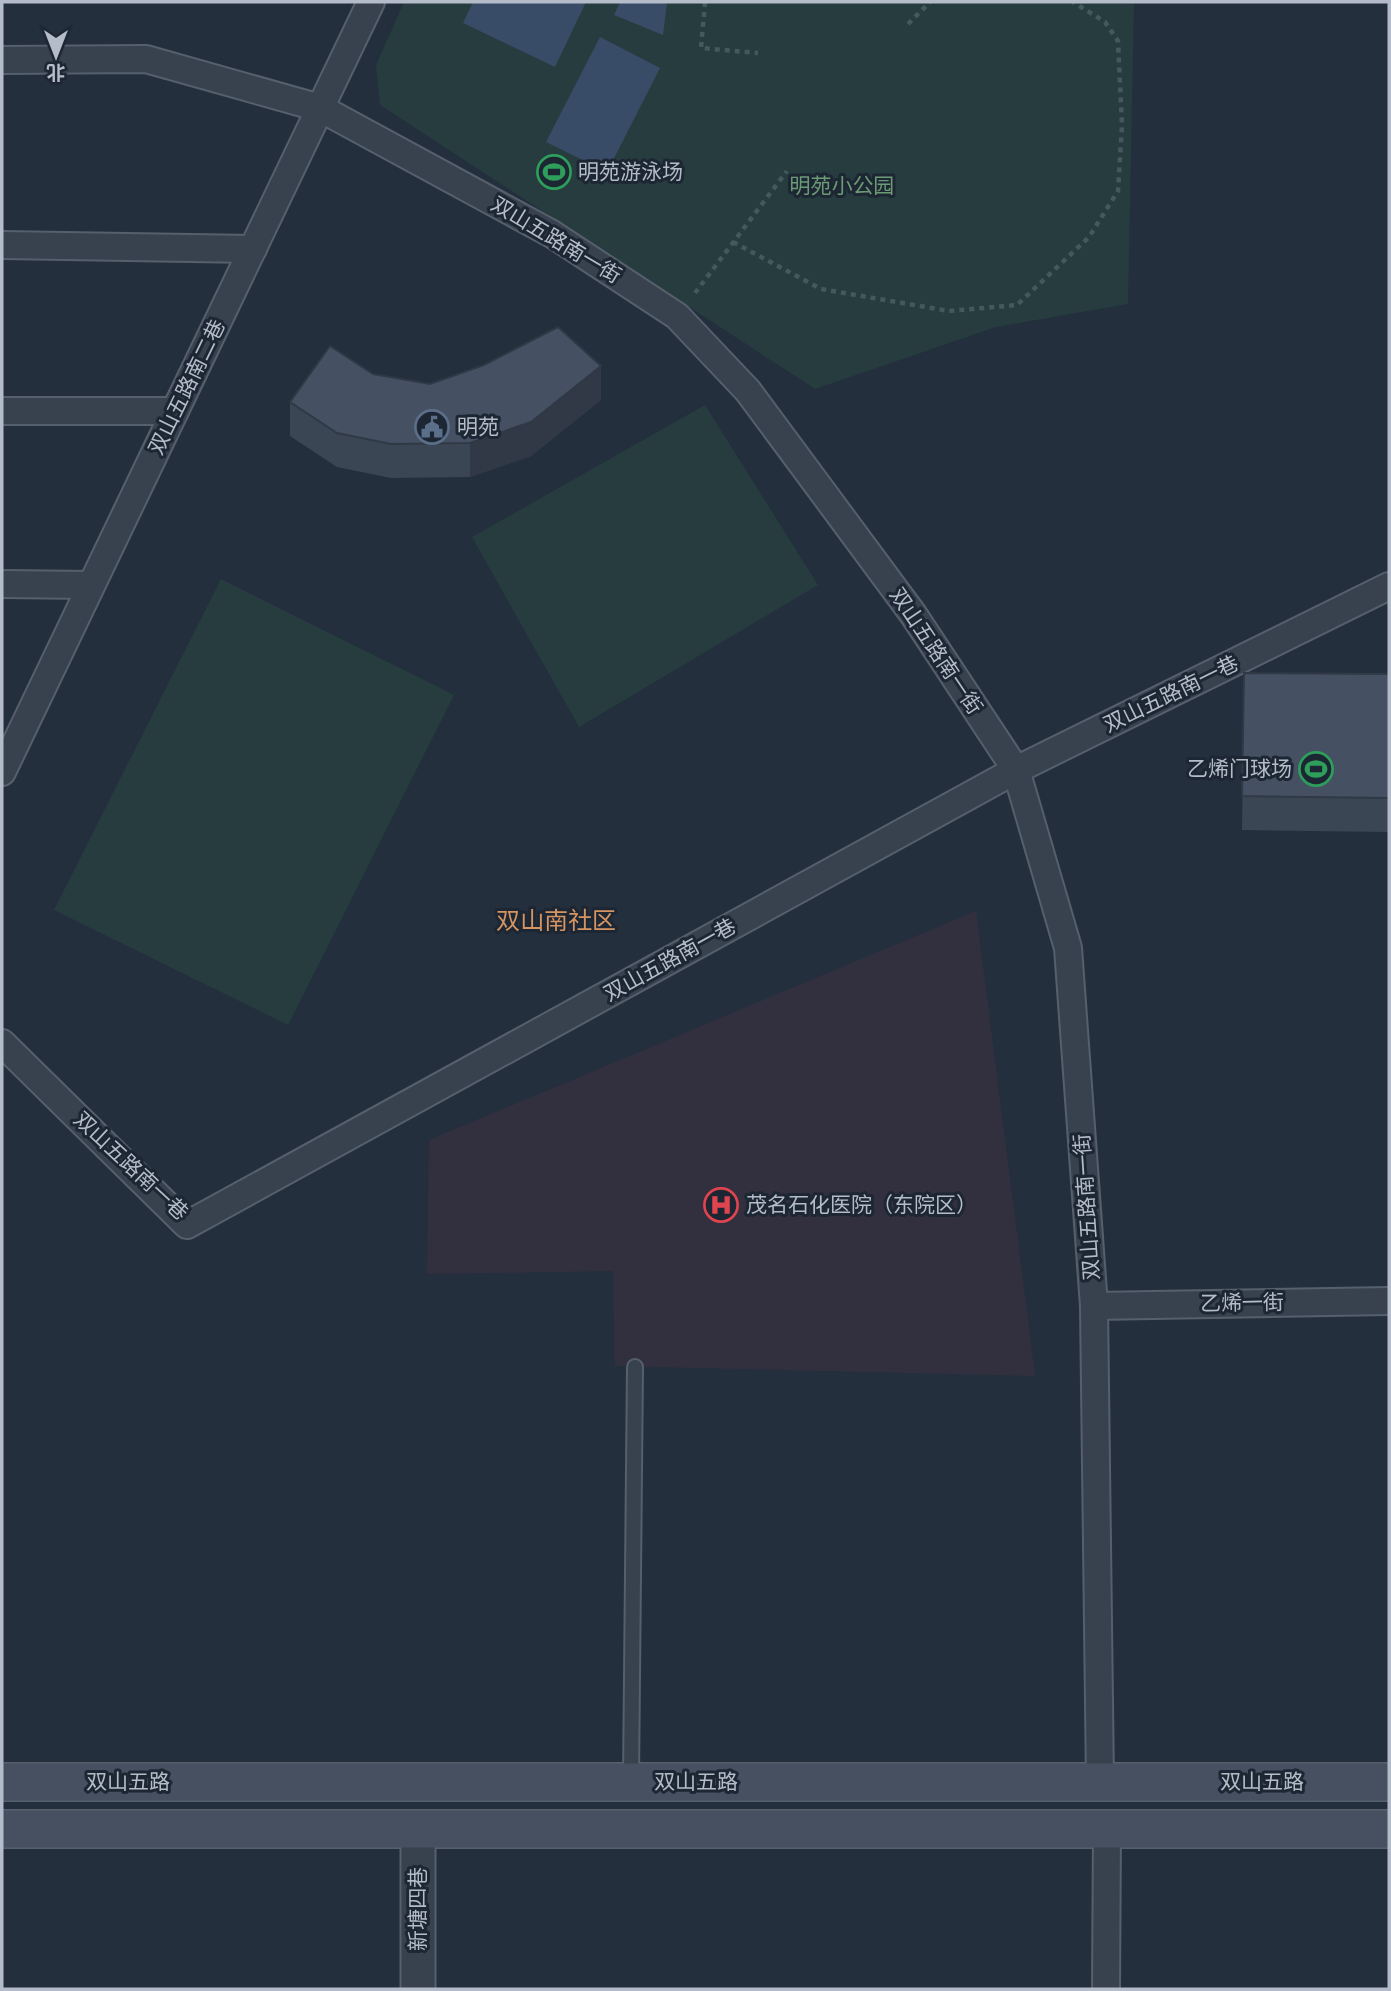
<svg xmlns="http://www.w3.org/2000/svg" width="1391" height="1991" font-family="'Work Sans','Noto Sans SC',sans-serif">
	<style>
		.medical { fill: #32303f }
		.green { fill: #263c3f }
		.water { fill: #394c67 }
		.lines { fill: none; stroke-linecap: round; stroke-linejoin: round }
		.service-casing { stroke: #565f6c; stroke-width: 18 }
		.minor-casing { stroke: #565f6c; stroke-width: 30 }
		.tertiary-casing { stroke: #565f6c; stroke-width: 37 }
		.secondary-casing { stroke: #565f6c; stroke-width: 40 }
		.path { stroke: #44595c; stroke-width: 4.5; stroke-dasharray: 5 5; stroke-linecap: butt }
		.service { stroke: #38414e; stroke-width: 14 }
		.minor { stroke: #38414e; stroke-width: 26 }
		.tertiary { stroke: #38414e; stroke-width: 33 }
		.secondary { stroke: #465061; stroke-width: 37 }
		.wall { fill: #3b4654 }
		.shaded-wall { fill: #303945 }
		.building { fill: #455162; stroke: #303945; stroke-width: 2 }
		.labels { text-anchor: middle; stroke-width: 6; stroke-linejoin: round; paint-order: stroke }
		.poi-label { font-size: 21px; fill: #b4bcc9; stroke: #1d2633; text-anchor: start }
		.park-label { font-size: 21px; fill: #6b9a76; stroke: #1d2633 }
		.street-label { font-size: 21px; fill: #b4bcc9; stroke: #1d2633 }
		.quarter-label { font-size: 24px; fill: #d59563; stroke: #1d2633 }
	</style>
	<rect width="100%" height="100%" fill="#242f3e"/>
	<polygon class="medical" points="976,911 1035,1376 615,1366 613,1271 427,1274 429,1140"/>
	<g class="green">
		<polygon points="404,2 1134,2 1128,304 996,327 815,389 380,105 376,65"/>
		<polygon points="705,405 818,585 579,727 472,537"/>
		<polygon points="221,579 454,695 288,1025 54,910"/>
	</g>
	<g class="water">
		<polygon points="473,2 586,2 555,67 463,23"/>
		<polygon points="620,2 667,2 663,35 614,15"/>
		<polygon points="600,37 660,68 607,172 546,142"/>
	</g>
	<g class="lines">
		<g class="service-casing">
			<polyline id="service" points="631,1780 635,1367"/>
		</g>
		<g class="minor-casing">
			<g id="minor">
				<polyline points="2,60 146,59 320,108 552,234 677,316 748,391 913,614 1016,770 1068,948 1094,1306 1100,1782"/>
				<polyline points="2,245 253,249"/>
				<polyline points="2,411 175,411"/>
				<polyline points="2,584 91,585"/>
				<polyline points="2,772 371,2"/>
				<polyline points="2,1043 187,1225 1016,770 1389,586"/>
				<polyline points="1094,1306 1389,1301"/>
				<polyline points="1106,1989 1107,1829"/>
			</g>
		</g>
		<g class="tertiary-casing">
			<polyline id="tertiary" points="418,1829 418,1989"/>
		</g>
		<g class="secondary-casing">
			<g id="secondary">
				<polyline points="2,1782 1389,1782"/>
				<polyline points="2,1829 1389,1829"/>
			</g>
		</g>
		<g class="path">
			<polyline points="705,2 701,48 758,53"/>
			<polyline points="908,24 930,2"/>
			<polyline points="733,242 821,289 949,311 1017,305 1089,237 1118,191 1122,125 1118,41 1105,22 1073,2"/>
			<polyline points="695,293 787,171"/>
		</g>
		<use href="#service" class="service"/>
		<use href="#minor" class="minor"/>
		<use href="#tertiary" class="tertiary"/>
		<use href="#secondary" class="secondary"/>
	</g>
	<g class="wall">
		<polygon points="373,374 430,384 601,400 531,456 470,477 391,478 337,467 290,436 290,402"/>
		<polygon points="1244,673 1389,674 1389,832 1242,830"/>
	</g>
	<polygon class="shaded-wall" points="601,366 601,400 531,456 470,477 470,443"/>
	<g class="building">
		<polygon points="558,327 601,366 531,422 470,443 391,444 337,433 290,402 330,346 373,374 430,384 484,365"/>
		<polygon points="1244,673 1389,674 1389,798 1242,796"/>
	</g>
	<defs>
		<g id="stadium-ring" transform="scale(1.75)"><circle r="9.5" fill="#1d2633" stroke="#2e9e5b" stroke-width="1.5"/><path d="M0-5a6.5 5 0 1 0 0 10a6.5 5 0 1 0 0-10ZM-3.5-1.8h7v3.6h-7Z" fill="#2e9e5b"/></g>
		<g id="civic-ring" transform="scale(1.75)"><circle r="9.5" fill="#1d2633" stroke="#5c6f8a" stroke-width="1.5"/><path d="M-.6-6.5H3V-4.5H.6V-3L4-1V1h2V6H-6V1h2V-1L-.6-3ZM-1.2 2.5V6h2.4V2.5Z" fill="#5c6f8a"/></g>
		<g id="hospital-ring" transform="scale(1.75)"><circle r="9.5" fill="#1d2633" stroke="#e0444e" stroke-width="1.5"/><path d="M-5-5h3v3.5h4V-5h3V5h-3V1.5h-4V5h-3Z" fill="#e0444e"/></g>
	</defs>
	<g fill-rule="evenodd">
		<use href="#stadium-ring" x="554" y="172"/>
		<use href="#civic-ring" x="432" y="427"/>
		<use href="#stadium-ring" x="1316" y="769"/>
		<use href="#hospital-ring" x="721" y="1205"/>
	</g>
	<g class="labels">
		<g class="poi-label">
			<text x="578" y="179">明苑游泳场</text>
			<text x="457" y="434">明苑</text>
			<text x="1292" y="776" text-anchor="end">乙烯门球场</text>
			<text x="746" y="1212">茂名石化医院（东院区）</text>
		</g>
		<g class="park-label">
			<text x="842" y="193">明苑小公园</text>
		</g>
		<g class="street-label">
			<text transform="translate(556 240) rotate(31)" y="7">双山五路南一街</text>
			<text transform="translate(187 387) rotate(-64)" y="7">双山五路南二巷</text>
			<text transform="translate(936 651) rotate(56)" y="7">双山五路南一街</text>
			<text transform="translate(1171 694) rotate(-26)" y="7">双山五路南一巷</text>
			<text transform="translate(670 960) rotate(-29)" y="7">双山五路南一巷</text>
			<text transform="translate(131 1166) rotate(43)" y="7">双山五路南一巷</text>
			<text transform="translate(1087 1207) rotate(-94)" y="7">双山五路南一街</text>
			<text transform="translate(1242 1303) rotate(-1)" y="7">乙烯一街</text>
			<text x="128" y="1789">双山五路</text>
			<text x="696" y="1789">双山五路</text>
			<text x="1262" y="1789">双山五路</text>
			<text transform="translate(418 1909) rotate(-90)" y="7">新塘四巷</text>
		</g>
		<g class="quarter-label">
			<text x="556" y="929">双山南社区</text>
		</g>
	</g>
	<rect width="1391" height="1991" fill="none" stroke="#b4bcc9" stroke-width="7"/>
	<g transform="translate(56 56) rotate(180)" stroke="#1d2633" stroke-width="5" paint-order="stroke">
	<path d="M0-5L12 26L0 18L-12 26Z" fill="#b4bcc9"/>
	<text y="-10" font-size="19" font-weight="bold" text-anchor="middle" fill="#b4bcc9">北</text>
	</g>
</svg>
